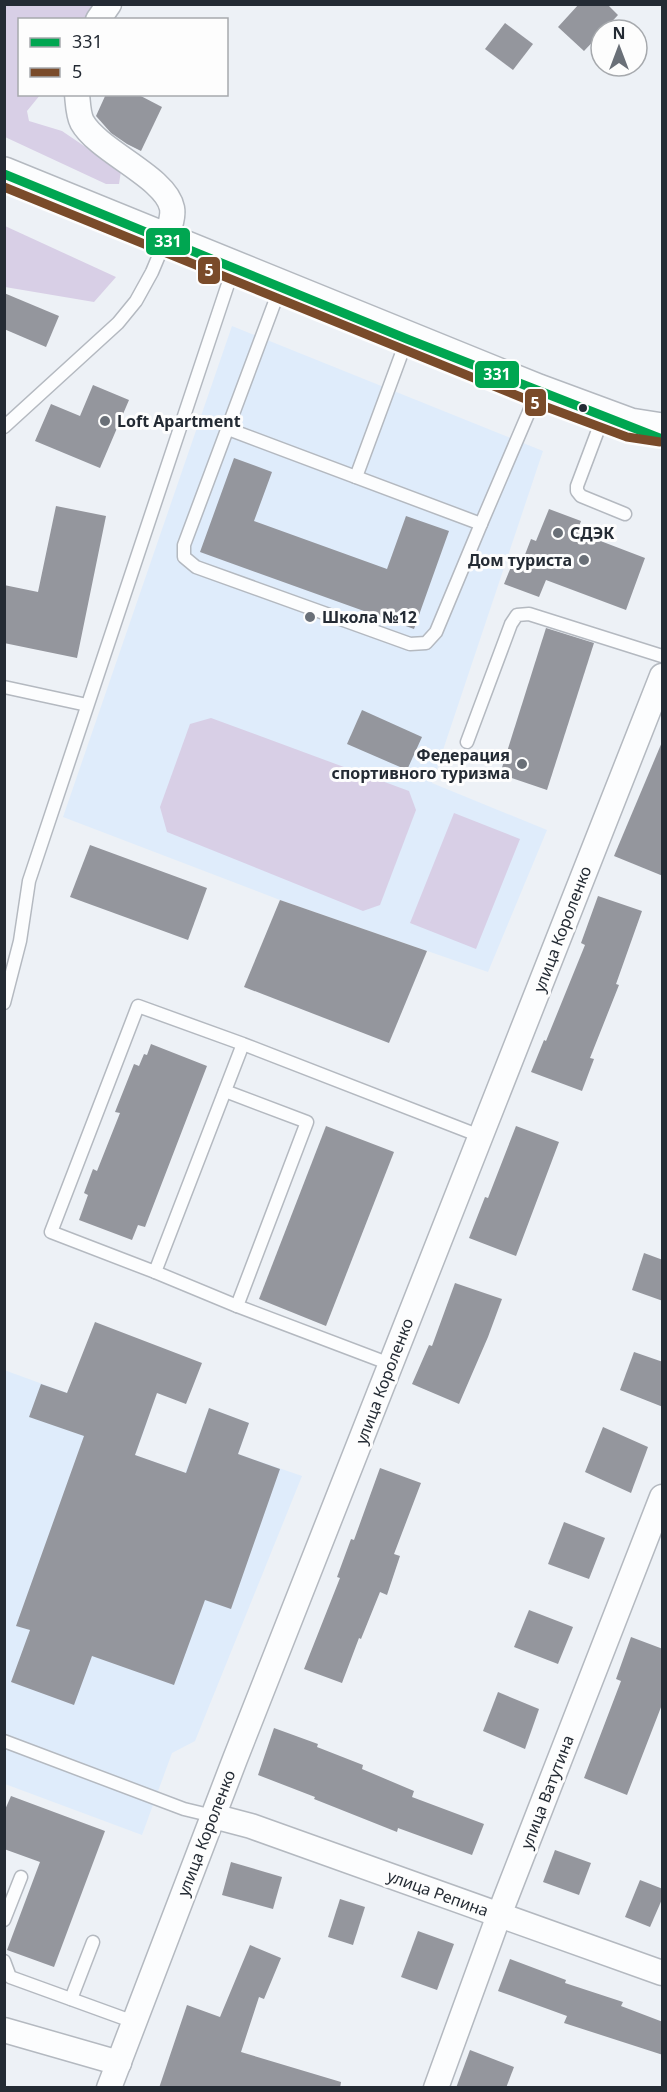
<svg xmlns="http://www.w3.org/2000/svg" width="667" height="2092" font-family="'Noto Sans',sans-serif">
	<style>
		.built { fill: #dfecfb }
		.green { fill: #d8cfe6 }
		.building { fill: #94969d }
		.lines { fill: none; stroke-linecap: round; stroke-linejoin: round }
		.lane-casing { stroke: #b4b9c0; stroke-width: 15 }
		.street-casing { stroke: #b4b9c0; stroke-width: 27 }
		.secondary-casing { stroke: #b4b9c0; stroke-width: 36 }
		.lane { stroke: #fcfdfe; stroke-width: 12 }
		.street { stroke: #fcfdfe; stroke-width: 24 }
		.secondary { stroke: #fcfdfe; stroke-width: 33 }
		.bus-1-casing { stroke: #fdfdfd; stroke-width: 14 }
		.bus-2-casing { stroke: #fdfdfd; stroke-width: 14 }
		.bus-1 { stroke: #00a651; stroke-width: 9 }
		.bus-2 { stroke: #7a4b2a; stroke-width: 9 }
		.bus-dot { fill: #242b34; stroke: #fdfdfd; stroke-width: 2 }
		.poi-dot { fill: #6a7078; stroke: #fdfdfd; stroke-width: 2 }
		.labels { text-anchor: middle; stroke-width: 6; stroke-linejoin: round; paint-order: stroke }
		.poi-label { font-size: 16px; font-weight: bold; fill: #242b34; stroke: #fdfdfd; text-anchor: start }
		.street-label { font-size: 16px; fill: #242b34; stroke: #fdfdfd }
		.line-badge { stroke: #fdfdfd; stroke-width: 2 }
		.badge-label { font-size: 16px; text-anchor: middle; font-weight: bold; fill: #fff }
	</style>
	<rect width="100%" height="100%" fill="#edf1f6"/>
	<g class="built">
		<polygon points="232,326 543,451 432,783 547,830 488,972 280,900 63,817"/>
		<polygon points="4,1370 147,1422 135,1455 185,1473 209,1408 249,1423 238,1454 302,1476 195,1741 172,1753 142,1835 5,1784"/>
	</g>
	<g class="green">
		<polygon points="5,5 97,5 89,19 20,20 20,94 40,95 27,111 29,121 62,131 121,171 119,184 106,184 5,137"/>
		<polygon points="5,226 116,277 94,302 5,287"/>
		<polygon points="211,718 409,791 416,810 380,905 363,911 167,832 160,807 190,724"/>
		<polygon points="454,813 520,839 476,949 410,923"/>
	</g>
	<g class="building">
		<polygon points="579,4 607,4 618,15 604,30 601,30 601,33 584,51 558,27"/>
		<polygon points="505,23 533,44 513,70 485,49"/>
		<polygon points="106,94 137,94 162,107 141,151 127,144 111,133 96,116"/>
		<polygon points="4,293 59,316 46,347 4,329"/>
		<polygon points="93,385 129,400 100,468 35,441 51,404 80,416"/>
		<polygon points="234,458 272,472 254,521 387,569 406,516 449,531 414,629 200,552"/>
		<polygon points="56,506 106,516 77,658 4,643 4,585 38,592"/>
		<polygon points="549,509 581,521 577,532 645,558 626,610 546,580 539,597 504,584 513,562 521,565 531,539 536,541"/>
		<polygon points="546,628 594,643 547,790 500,774"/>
		<polygon points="362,710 422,737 407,770 347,744"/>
		<polygon points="662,742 663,742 663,876 614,856"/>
		<polygon points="90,845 207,888 188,940 70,897"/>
		<polygon points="598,896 642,911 616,984 619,985 590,1058 594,1059 582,1091 531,1072 544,1040 546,1041 585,945 581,943"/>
		<polygon points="280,900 427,951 389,1043 244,987"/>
		<polygon points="151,1044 207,1066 145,1227 138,1225 132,1240 79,1220 88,1195 84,1193 93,1169 97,1171 120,1113 115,1112 134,1064 139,1066 144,1054 147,1055"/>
		<polygon points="326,1126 394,1152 326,1326 259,1299"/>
		<polygon points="516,1126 559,1142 516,1256 469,1238 485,1197 488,1198"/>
		<polygon points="644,1253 663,1260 663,1301 632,1290"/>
		<polygon points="455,1283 502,1299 488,1337 459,1404 412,1384 429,1345 432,1346"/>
		<polygon points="95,1322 202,1363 186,1404 157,1393 135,1455 186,1473 209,1408 249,1423 238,1454 280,1469 231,1609 205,1600 174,1685 92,1656 74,1705 11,1682 30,1630 16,1626 84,1436 29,1417 41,1384 67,1393"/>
		<polygon points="634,1352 663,1362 663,1407 620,1390"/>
		<polygon points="603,1427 648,1447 631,1493 585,1472"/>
		<polygon points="380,1468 421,1483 394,1554 400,1556 387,1595 380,1592 361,1639 359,1638 342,1683 304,1669 340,1578 337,1577 351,1539 354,1540"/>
		<polygon points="564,1522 605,1538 589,1579 548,1564"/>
		<polygon points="529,1610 573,1627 558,1664 514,1647"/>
		<polygon points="631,1637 663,1649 663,1702 627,1795 584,1778 621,1681 616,1679"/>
		<polygon points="498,1692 539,1709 525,1749 483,1731"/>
		<polygon points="274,1728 318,1744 317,1747 363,1765 362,1769 414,1791 412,1797 484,1824 472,1855 398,1828 397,1832 314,1799 315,1797 258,1775"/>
		<polygon points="11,1796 105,1831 54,1967 7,1950 40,1862 4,1849 4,1812"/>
		<polygon points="555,1850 591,1863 579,1895 543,1882"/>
		<polygon points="231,1862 282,1877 273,1909 222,1895"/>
		<polygon points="640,1880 663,1889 663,1897 650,1927 625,1917"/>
		<polygon points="340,1899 365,1907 353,1945 328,1937"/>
		<polygon points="418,1931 454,1944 437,1990 401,1977"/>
		<polygon points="250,1945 281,1958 264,1999 259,1997 241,2052 341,2082 340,2088 159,2088 187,2005 220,2017"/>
		<polygon points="510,1959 566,1980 565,1983 623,2002 621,2006 663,2022 663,2055 564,2023 567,2016 498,1991"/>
		<polygon points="470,2050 514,2067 506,2088 456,2088"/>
	</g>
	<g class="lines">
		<g class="lane-casing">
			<g id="lane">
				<polyline points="280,288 184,545 184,557 196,567 410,644 426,643 436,632 481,524"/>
				<polyline points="603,417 577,486 577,491 581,496 625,514"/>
				<polyline points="4,427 118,323 136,301 152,272 165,241"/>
				<polyline points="228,429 481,524 537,393"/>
				<polyline points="356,477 407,339"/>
				<polyline points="4,687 87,705"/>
				<polyline points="467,742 511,624 517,615 529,614 662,656"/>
				<polyline points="4,1003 20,941 29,881 233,269"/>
				<polyline points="243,1044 155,1272 51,1232 138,1006 243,1044 480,1136"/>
				<polyline points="225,1091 307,1122 237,1306 390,1364"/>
				<polyline points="155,1272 237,1306"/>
				<polyline points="4,1741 184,1809 213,1816"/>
				<polyline points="4,1920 21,1877"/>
				<polyline points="4,1961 10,1977 134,2022"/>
				<polyline points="71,1999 93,1942"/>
			</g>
		</g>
		<g class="street-casing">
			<g id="street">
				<polyline points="98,20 109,4"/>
				<path d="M77 94C78 103 78 114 82 122 99 152 166 177 172 208 174 218 168 231 165 240"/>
				<polyline points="213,1816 251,1826 662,1973"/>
				<polyline points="4,2030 119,2063"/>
				<polyline points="109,2088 235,1759 662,676"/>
				<polyline points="436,2088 499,1915 662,1497"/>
			</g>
		</g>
		<g class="secondary-casing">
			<polyline id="secondary" points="4,174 538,391 630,425 662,430"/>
		</g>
		<use href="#lane" class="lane"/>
		<use href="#street" class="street"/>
		<use href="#secondary" class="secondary"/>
		<g class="bus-1-casing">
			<polyline id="bus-1" points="4,174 407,339 662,439"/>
		</g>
		<g class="bus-2-casing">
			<polyline id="bus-2" points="4,187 533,402 627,437 660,442"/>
		</g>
		<use href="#bus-1" class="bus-1"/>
		<use href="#bus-2" class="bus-2"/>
	</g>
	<circle class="bus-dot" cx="583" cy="408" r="5"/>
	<g class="poi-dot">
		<circle cx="105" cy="421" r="6"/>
		<circle cx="558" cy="533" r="6"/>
		<circle cx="584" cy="560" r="6"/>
		<circle cx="310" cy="617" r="6"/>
		<circle cx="522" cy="764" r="6"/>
	</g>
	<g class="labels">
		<g class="poi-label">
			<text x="117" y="427">Loft Apartment</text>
			<text x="570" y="539">СДЭК</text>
			<text x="572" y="566" text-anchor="end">Дом туриста</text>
			<text x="322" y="623">Школа №12</text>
			<text x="510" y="761" text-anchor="end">Федерация<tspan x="510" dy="18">спортивного туризма</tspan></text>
		</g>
		<g class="street-label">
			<text transform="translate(562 929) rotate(-69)" y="6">улица Короленко</text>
			<text transform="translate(384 1381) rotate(-69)" y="6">улица Короленко</text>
			<text transform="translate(547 1792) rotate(-69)" y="6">улица Ватутина</text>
			<text transform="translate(206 1833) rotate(-69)" y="6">улица Короленко</text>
			<text transform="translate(438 1893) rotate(20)" y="6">улица Репина</text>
		</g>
	</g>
	<g class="line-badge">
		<rect x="145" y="227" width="46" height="29" rx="6" fill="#00a651"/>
		<rect x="197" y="256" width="24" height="29" rx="6" fill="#7a4b2a"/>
		<rect x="474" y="360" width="46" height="29" rx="6" fill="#00a651"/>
		<rect x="524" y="388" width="23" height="29" rx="6" fill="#7a4b2a"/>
	</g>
	<g class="badge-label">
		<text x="168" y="247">331</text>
		<text x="209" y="276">5</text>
		<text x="497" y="380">331</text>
		<text x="535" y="409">5</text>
	</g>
	<rect width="667" height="2092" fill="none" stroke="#242b34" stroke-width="12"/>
	<rect x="18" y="18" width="210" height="78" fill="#fdfdfd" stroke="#a6a9ad" stroke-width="1.5"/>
	<rect x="30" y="38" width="30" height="9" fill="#00a651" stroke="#a6a9ad" stroke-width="1.5"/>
	<text x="72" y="48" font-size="18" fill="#242b34">331</text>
	<rect x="30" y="68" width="30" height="9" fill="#7a4b2a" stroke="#a6a9ad" stroke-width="1.5"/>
	<text x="72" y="78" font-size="18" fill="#242b34">5</text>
	<g transform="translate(619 48)"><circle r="28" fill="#fdfdfd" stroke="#a6a9ad" stroke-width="1.5"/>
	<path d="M0-4.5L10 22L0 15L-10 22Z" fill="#6a7078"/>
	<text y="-9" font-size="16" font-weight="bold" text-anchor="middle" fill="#242b34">N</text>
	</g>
</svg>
